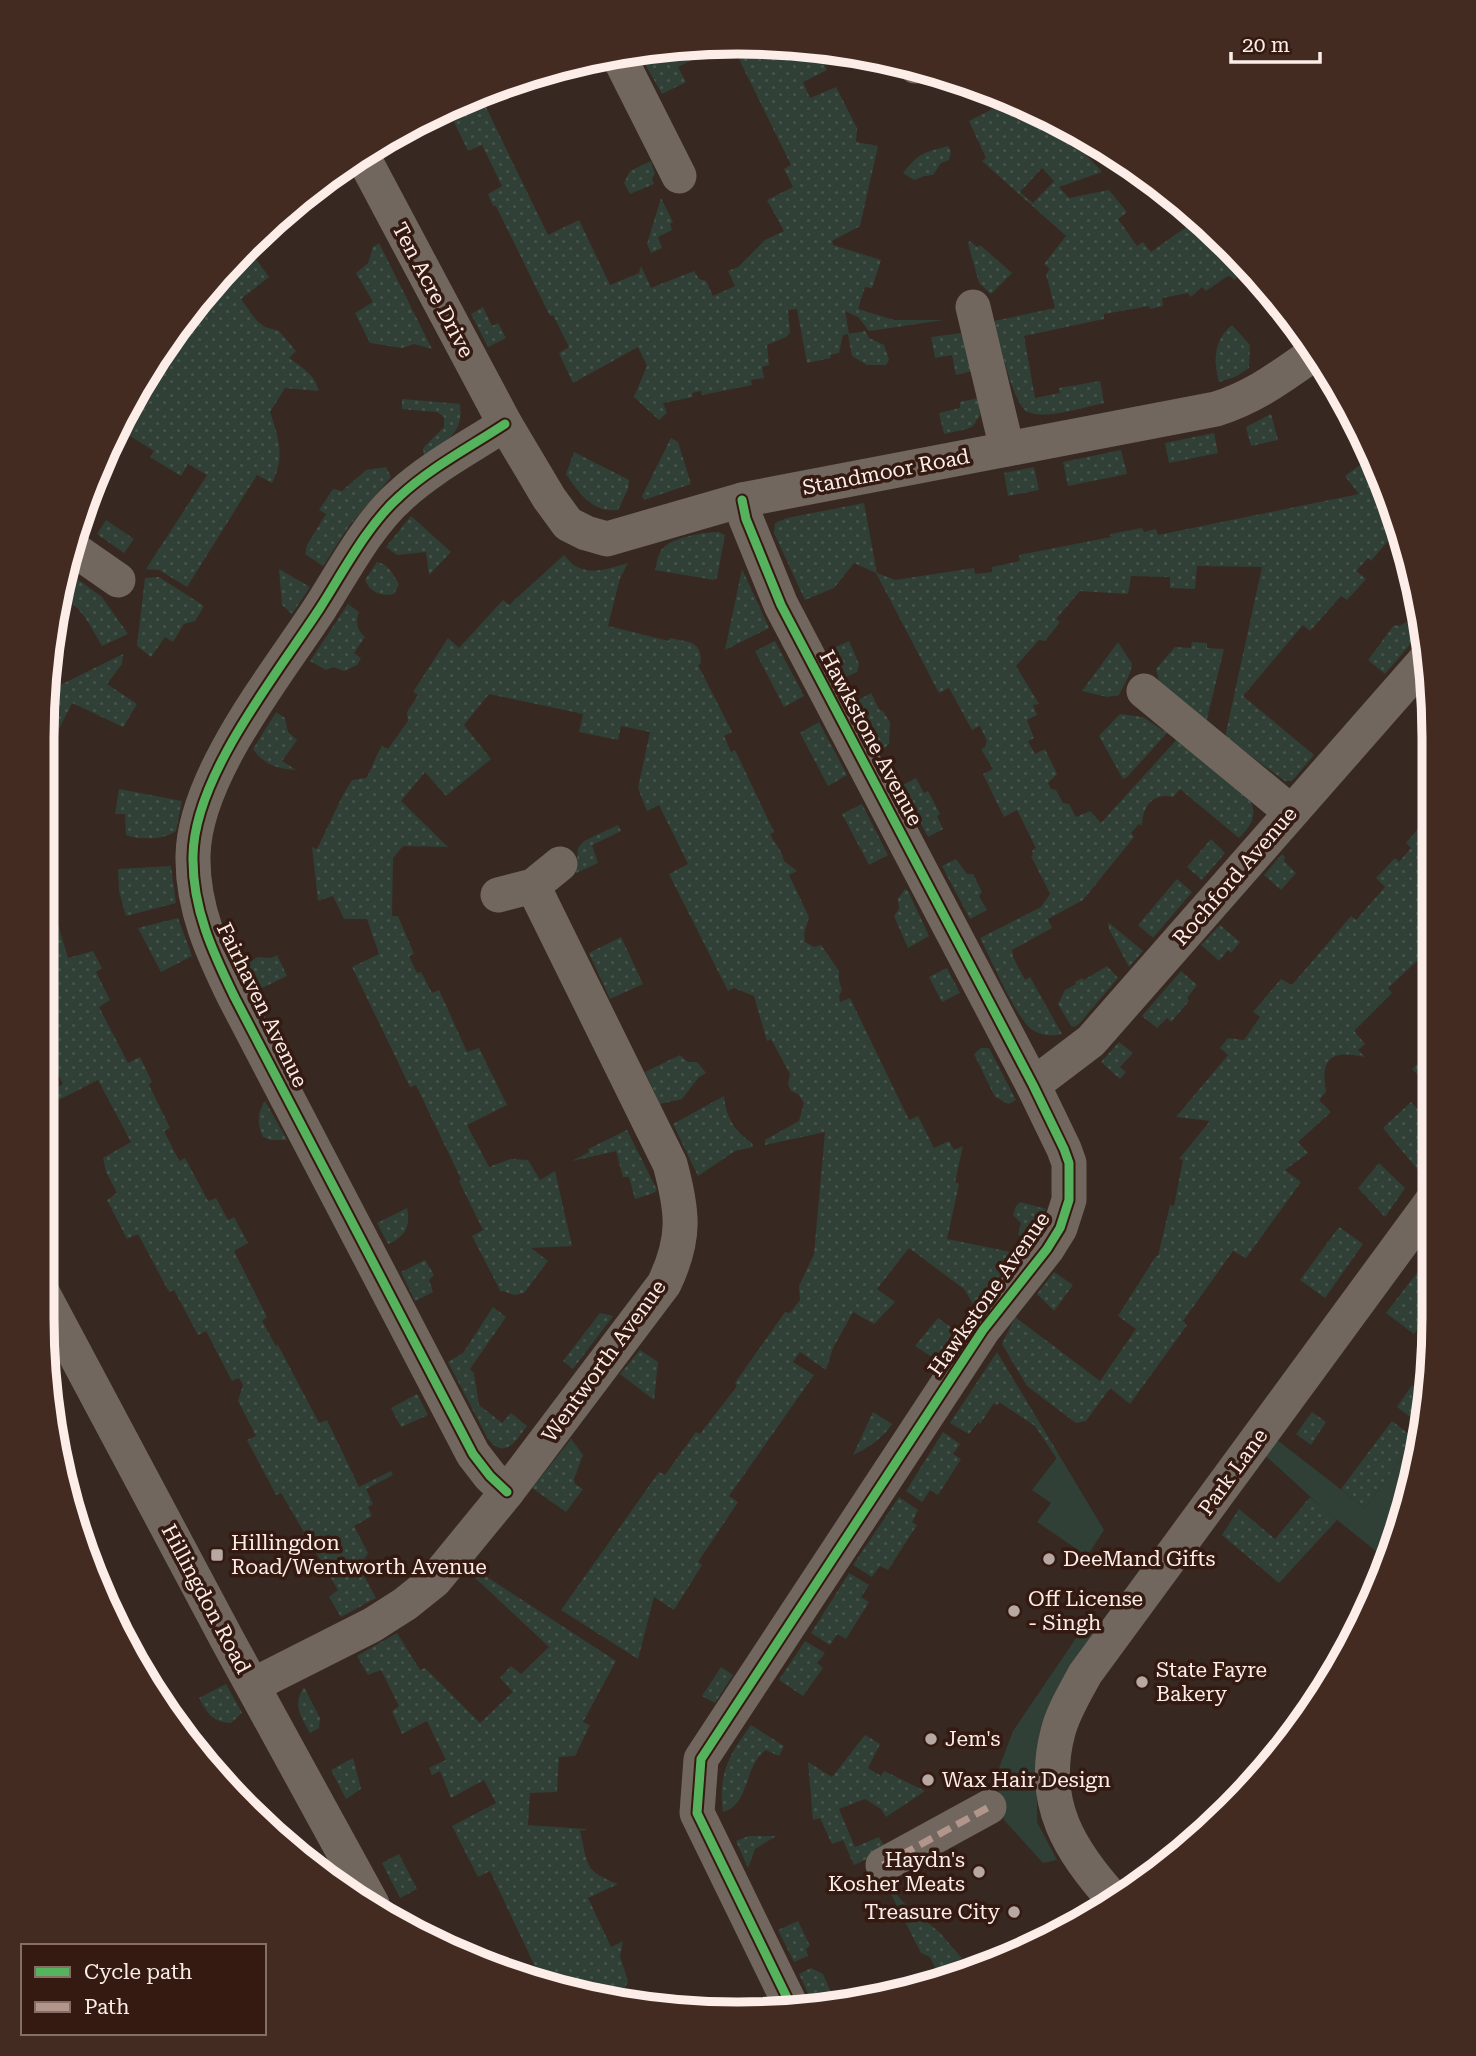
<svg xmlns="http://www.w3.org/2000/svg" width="1476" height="2056" font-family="'Roboto Serif',serif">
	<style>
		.green { fill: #304036 }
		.garden { fill: url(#garden-dots); fill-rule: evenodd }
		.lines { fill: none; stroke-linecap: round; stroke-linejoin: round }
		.street { stroke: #71675e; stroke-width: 35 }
		.quiet { stroke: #b2968c; stroke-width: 7; stroke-dasharray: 14 7; stroke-linecap: butt }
		.cycleway-casing { stroke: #341a10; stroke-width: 13 }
		.cycleway { stroke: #56b35d; stroke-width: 9 }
		.poi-dot { fill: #b7a8a3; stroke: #341a10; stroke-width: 2.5 }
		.labels { text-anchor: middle; stroke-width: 7; stroke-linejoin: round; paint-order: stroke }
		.street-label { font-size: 21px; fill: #fcede8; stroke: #341a10 }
		.poi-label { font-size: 21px; fill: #fcede8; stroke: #341a10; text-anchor: start }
		.rim { fill: none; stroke: #fcede8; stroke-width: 9 }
	</style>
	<defs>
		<pattern id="garden-dots" width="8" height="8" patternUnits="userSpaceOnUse" patternTransform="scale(1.75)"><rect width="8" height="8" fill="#304036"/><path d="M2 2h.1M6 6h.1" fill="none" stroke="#455349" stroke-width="1.8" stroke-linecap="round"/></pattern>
	</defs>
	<rect width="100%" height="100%" fill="#372822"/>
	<g class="green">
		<polygon points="1422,1430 1410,1498 1387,1560 1326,1511 1257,1448 1268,1433 1365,1508"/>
		<polygon points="1059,1455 1104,1530 1087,1556 1037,1522 1051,1503 1032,1490"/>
		<polygon points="1093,1613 1110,1627 1037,1759 1037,1822 1057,1860 1043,1863 1004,1820 996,1776 1013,1731"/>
	</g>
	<g class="garden">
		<polygon points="784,44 816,49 827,70 803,82 810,98 836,87 857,128 856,142 878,146 860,226 832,241 833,245 881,260 872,288 865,287 858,309 894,320 944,320 869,331 858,317 845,311 849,334 865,331 869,338 884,345 889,360 886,365 867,365 852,356 848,334 843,335 839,353 830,355 831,358 807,363 797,309 788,310 790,333 786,337 767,345 769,365 762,367 764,378 751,380 752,385 702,395 701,391 692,393 693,397 663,403 667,413 659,420 634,397 647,366 638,347 573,383 559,353 569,347 553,315 550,316 496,206 493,206 488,194 502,186 482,145 468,151 448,109 480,95 548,235 579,220 610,285 639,273 641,266 651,288 694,271 699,279 706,281 713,296 735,286 728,271 738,267 765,240 784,231 767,200 793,187 784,169 791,165 732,45"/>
		<polygon points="719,46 678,67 686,82 662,94 637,50 648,48"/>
		<path d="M996 95 1046 114 1076 133 1071 138 1102 172 1059 187 1069 198 1109 190 1127 212 1118 219 1137 246 1143 242 1151 252 1186 227 1179 216 1184 207 1249 268 1234 280 1229 275 1206 291 1202 287 1191 297 1188 293 1162 298 1163 306 1150 309 1149 306 1104 314V319L1024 336 1035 398 1060 393 1059 388 1100 381 1104 403C1084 407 1046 420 1028 412 1013 406 999 339 994 321L1055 308 1046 274 1050 269 1044 264 1066 236 982 161 986 158 969 121 1000 105ZM1042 168 1054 181 1033 203 1020 192Z"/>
		<path d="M948 146 951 152 949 160 941 163 933 175 924 176 914 180 903 173C922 150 922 154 948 146Z"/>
		<polygon points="651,161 655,174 652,178 654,184 630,194 624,183 630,171"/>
		<polygon points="661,198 673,222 670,224 672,230 658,237 662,248 651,253 647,244"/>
		<polygon points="970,241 977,247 980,245 1012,273 991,294 979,283 968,243"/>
		<polygon points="379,243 432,349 414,344 402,348 370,343 355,313 373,302 356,273 368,263 373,247"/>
		<path d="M247 247 269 277 241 299 256 320 265 327 279 331 296 351 289 358C301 367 317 376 318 391L285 388 270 412C279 439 285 456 272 483L257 475 187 587 159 570 146 569 207 475 188 464 181 476 150 457 154 451 117 428C149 363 196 298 247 247Z"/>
		<polygon points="483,307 492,326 498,323 506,338 488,347 471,314"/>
		<path d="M1232 325 1250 345 1249 368 1235 377 1219 382C1213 359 1214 340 1232 325Z"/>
		<polygon points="961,333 972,371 956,375 952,355 935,358 931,337"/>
		<polygon points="978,398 980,415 973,426 967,429 944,434 939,413 960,408 960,402"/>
		<path d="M402 399 460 404C464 434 446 441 424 455L423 448 444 427V417L437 412 402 409Z"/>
		<polygon points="1271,414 1278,440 1251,446 1246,427"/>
		<polygon points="1214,433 1218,453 1169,463 1165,443"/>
		<polygon points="671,438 678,442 691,484 644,500 642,496"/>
		<polygon points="1121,450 1127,474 1068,486 1063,462"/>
		<path d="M574 452 629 480 628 489 618 510C592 513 579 493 566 474Z"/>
		<path d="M1372 456 1399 528 1371 561 1368 558 1356 571 1366 579 1347 600 1341 596 1310 631 1303 625 1243 696 1314 755 1292 781H1285L1225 737 1262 567 1197 566 1195 589 1170 588V577L1131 576 1128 594 1080 591 1056 619 1060 622 1045 641 1039 640 1016 666 1039 704 1033 705 1037 715 1027 720 1034 738 1028 741 1035 754 1045 749 1057 774 1048 783 1051 789 1056 790 1063 803 1069 804 1076 817 1090 811 1101 823 1178 738 1251 802C1258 818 1249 827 1239 838L1180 789 1173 797C1152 792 1142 808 1142 826L1139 824 1131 833 1134 837 1083 900 1048 919 1052 928 1012 950 1013 957 1024 978 1025 980 1030 977 1062 1034C1052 1037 1039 1035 1031 1029 1016 1017 990 957 980 938L1041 907 1050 894 1031 856 1033 855 1032 851 1036 848 1017 810 1004 817 983 774 993 769 981 749 985 747 987 741 980 726 972 730 949 688 939 693 876 573 854 563 834 588 805 600 774 533 775 523 787 518 864 503 877 573 895 580 974 568 975 574 992 572V567L1020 561 1019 555 1111 537 1110 534 1142 528 1144 532 1156 529 1158 535 1359 494 1345 476Z"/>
		<polygon points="386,467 391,477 349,526 323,566 305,554 307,545 326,514 319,510 333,489 342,491 366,470"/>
		<polygon points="1034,467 1039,490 1008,496 1004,473"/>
		<polygon points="411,516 451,552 429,575 426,552 397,555 386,547"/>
		<polygon points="106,520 134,539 124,553 97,534"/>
		<path d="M719 532 725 535 717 578 714 580 655 570C657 563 658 553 663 548 674 537 704 532 719 532Z"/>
		<path d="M564 555C582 579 603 570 628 563L620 578 608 626 669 641 670 638C690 643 701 640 701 663L698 665 732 732 724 736 731 752 735 750 774 832 770 834C776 847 781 847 784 861L797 871 789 875 809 917 804 933 805 942 814 947 821 945 839 971V981L842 990 839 996 840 1002 850 998 909 1120 918 1116 934 1148 949 1141 954 1150 963 1146 955 1182 959 1184 947 1239 1016 1253 976 1309 964 1289 909 1248 877 1289 895 1302 874 1324 853 1312 833 1348 826 1370 800 1352 793 1362 814 1375 729 1496 738 1502 698 1562 702 1565 674 1610 654 1597 638 1659 561 1610 659 1472 665 1475 696 1432 700 1434 737 1386 735 1383 785 1312 790 1313 800 1300 799 1286 814 1254 825 1132 765 1145V1140L799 1121 804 1103 798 1094 791 1091 788 1085 790 1074 771 1039 767 1041 754 996 734 988 728 991 669 874 688 864 659 805 647 811 638 788 650 732 621 726 618 740 579 732 583 714 489 694 464 725 491 759 446 796 425 772 401 801 448 847 403 846 393 858 392 916H398L414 954 409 956 417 973 421 972 432 993 439 990 467 1052 479 1048 507 1105 467 1125 489 1167 511 1159 528 1160 540 1180 555 1171 572 1246 531 1248 548 1261 524 1293 514 1295 503 1291 501 1292 472 1236 483 1230 459 1181 461 1179 416 1085 410 1087 352 967 379 954 367 919H344L333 896 318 901 312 847 317 849 342 797 352 780 366 778C373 767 375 757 382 746L388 749 408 721 407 712 418 695 413 692 448 638 459 648 503 600 509 605Z"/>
		<path d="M377 562C389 564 393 575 399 584L394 594C381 597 370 592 365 580Z"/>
		<polygon points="279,569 310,587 292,614 282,605"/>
		<polygon points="742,569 769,628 725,650"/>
		<path d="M65 570 102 597 128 634 102 646C89 624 84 610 61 595L55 603Z"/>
		<polygon points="159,577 204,606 195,621 184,624 173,642 165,637 151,657 137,646 145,578"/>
		<path d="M348 604 359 612C355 621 357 631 365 637L354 653 361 658 357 665 344 671 333 667 326 670 310 661Z"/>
		<polygon points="1414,618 1424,628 1385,674 1368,660 1394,625 1399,626"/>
		<polygon points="775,641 804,696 784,707 755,651"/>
		<polygon points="849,641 859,664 857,672 844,678 829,650"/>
		<polygon points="1118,642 1132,664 1130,673 1119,695 1107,697 1082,691"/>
		<polygon points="1192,642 1207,643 1207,648 1224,649 1206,723 1160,686 1156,669 1175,647 1191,648"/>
		<polygon points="123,654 122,664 107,684 137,704 123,727 72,703 42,763 47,688 50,690"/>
		<polygon points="871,693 880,711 882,710 890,722 889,744 881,751 855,702"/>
		<path d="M276 712 285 718 288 732 297 740 282 761 296 770C278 769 264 765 253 749Z"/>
		<polygon points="1120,714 1143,717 1167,733 1127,777 1123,779 1099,736"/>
		<polygon points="819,722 847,775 828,786 800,733"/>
		<polygon points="42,775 56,778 48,818 42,818"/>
		<polygon points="916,778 924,793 928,791 940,814 937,816 943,829 928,837 901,786"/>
		<path d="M119 789 182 801 176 831C165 840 139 840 126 835L125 814H115Z"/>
		<polygon points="862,804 888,855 869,865 842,814"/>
		<path d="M1429 816 1430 934 1427 937 1430 941V949L1388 988 1392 993 1354 1031 1365 1044 1358 1050 1365 1057C1332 1050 1320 1057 1326 1092L1319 1100 1331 1112 1298 1142 1308 1153 1285 1170 1301 1182 1246 1258 1233 1251 1183 1321 1187 1325 1130 1404 1110 1388 1086 1421 1076 1423 1027 1386 1002 1344 1015 1317 1100 1381 1136 1329 1118 1316 1156 1256H1158L1170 1205 1174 1206 1183 1160 1179 1159 1210 1121 1176 1117 1228 1055 1220 1048 1228 1038 1244 1040 1260 1017 1253 1012 1281 979 1292 985 1351 916 1356 920 1385 887 1376 878 1395 858 1399 862 1411 848 1406 843Z"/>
		<polygon points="618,825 621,831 592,845 598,863 576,873 578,848 584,841"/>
		<polygon points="1211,839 1225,853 1202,880 1187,867"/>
		<polygon points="1282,854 1285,857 1284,861 1296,873 1281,890 1264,875"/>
		<polygon points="42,856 42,888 57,890 57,921 68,958 93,951 102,968 96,972 110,1000 99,1007 128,1063 140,1057 152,1082 149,1085 170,1128 164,1131 179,1161 185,1158 208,1201 216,1198 228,1220 234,1217 248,1243 234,1251 267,1317 262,1321 276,1346 278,1345 319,1423 327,1420 359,1487 391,1471 393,1475 366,1489 373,1504 368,1507 372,1516 354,1526 368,1553 359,1567 376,1598 341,1617 329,1597 338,1590 281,1493 276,1495 247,1440 256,1436 238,1401 243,1385 239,1378 232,1381 206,1331 198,1335 174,1290 169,1292 138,1234 127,1239 107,1200 117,1193 106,1172 103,1158 131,1142 98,1080 49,1105 44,1095 63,1084 42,1044 42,1030 46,1027 42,1014 46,1011 42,1003"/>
		<polygon points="956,859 967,874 973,874 982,892 979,896 987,910 970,919 942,866"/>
		<polygon points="171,866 176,903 126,916 119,891 118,869"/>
		<polygon points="1177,879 1192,892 1153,938 1138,925"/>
		<polygon points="905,889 908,891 929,936 908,948 894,916 899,909 898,899"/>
		<polygon points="178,918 192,956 161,972 138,928"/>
		<polygon points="1108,922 1143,951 1129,967 1109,929"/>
		<polygon points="1220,925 1240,942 1231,953 1228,950 1219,961 1201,945"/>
		<polygon points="621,937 643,984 610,999 589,953"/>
		<polygon points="277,955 287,976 258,990 245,964 258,957 271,958"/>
		<polygon points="1107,966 1118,978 1079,1024 1074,1027 1071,1026 1058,1004 1065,990 1076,984 1075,982 1082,978 1084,980"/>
		<polygon points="947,968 960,993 942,1002 929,977"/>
		<polygon points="1181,971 1197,985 1187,998 1189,1001 1171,1022 1167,1018 1157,1028 1142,1016"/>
		<polygon points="1119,1042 1133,1053 1120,1067 1126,1072 1120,1079 1101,1062"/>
		<polygon points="981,1048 989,1048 1016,1100 1009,1104 995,1097 974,1054"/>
		<polygon points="1431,1051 1431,1088 1412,1069"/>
		<polygon points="680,1055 688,1062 697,1062 706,1073 699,1077 682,1099 660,1104 645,1072"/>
		<path d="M724 1096C726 1117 734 1131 752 1143L753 1147 735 1151 698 1176 673 1124Z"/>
		<path d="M265 1101 287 1140H271L263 1137C257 1124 257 1112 265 1101Z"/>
		<polygon points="1411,1102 1431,1124 1431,1154 1418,1170 1383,1128"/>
		<polygon points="627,1130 657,1190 654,1193 635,1199 629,1177 623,1177 616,1151 572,1161 589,1152 588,1149"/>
		<polygon points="1379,1163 1405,1188 1385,1217 1358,1188"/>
		<polygon points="1020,1202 1046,1209 1028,1238 1018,1235 1021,1223 1013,1215 1016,1206"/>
		<path d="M407 1208C411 1226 405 1237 388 1244L377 1223Z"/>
		<polygon points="1339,1227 1363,1244 1325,1298 1300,1280"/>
		<polygon points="425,1260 434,1275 429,1280 433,1292 415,1301 401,1272"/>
		<polygon points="1423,1265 1432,1271 1432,1310 1414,1334 1386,1313"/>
		<polygon points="1054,1272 1073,1285 1054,1311 1037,1294"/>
		<path d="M493 1307 506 1317 470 1369 474 1373 479 1405 502 1423 511 1413 527 1426C516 1441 505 1460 488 1439L448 1362 463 1353Z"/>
		<polygon points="600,1313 613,1316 573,1369 563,1361"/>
		<polygon points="938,1318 960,1334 941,1363 915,1346"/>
		<polygon points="640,1350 658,1362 654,1400 620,1374"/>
		<polygon points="997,1352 1059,1455 1057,1459 1035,1426 999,1402 997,1405 994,1403 980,1424 978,1422 969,1434 950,1423"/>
		<polygon points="1431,1370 1422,1426 1397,1407 1412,1385 1417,1388"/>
		<polygon points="417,1394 428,1415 401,1427 391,1408"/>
		<path d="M873 1412 892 1424C883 1438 868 1448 853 1455Z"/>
		<polygon points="1312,1412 1326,1422 1311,1445 1296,1434"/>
		<polygon points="1392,1421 1415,1439 1365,1508 1341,1489"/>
		<polygon points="943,1432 960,1444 953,1454 961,1459 938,1495 930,1490 922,1502 906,1491"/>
		<polygon points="571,1439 583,1455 574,1479 575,1484 583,1489 566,1512 532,1488"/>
		<polygon points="899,1497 918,1510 912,1522 917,1525 888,1570 880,1566 872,1577 853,1565"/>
		<polygon points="1310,1497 1337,1520 1279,1583 1222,1535 1239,1509 1275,1539"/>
		<path d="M473 1568 616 1661 583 1722 590 1725 575 1756 559 1757 557 1792 530 1793 528 1825 587 1829 580 1831C588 1864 583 1871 618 1884L588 1898 611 1947 623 1941 620 1956 628 1981 619 2002 557 1990 530 1980 539 1975 490 1871 478 1877 452 1826 496 1803 484 1780 451 1798 440 1771 432 1775 429 1768 446 1760 427 1721 402 1734 392 1711 399 1706 381 1670 368 1675 357 1656 397 1633 420 1670 425 1668 480 1723 513 1692 500 1678 511 1666 521 1674 549 1647 470 1573Z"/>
		<polygon points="849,1573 869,1585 861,1597 869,1602 846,1639 837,1634 830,1645 811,1633"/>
		<polygon points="805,1641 825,1653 817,1663 823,1668 803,1696 779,1680"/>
		<polygon points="721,1667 733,1675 715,1703 702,1696"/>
		<path d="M226 1684 242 1713 231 1723C212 1722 208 1714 199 1698Z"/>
		<path d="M304 1687 320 1718 319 1728 310 1733C301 1716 292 1705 304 1687Z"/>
		<path d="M751 1725 784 1746 779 1756 766 1750C743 1766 751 1804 723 1812 718 1773 729 1755 751 1725Z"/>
		<polygon points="865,1735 880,1744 868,1768 881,1776 884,1771 925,1791 886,1817 881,1809 865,1799 839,1809 855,1847 879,1837 887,1850 854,1865 843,1840 832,1844 820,1818 813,1820 808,1762 832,1777"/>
		<polygon points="353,1758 361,1789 346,1799 331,1770"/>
		<polygon points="749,1836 776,1836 755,1849 748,1868 736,1841"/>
		<polygon points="399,1854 417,1889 400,1898 382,1863"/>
		<polygon points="886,1884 889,1884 902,1901 940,1933 972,1970 931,1981 939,1976 930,1957 921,1953"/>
		<polygon points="798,1921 810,1946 806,1949 808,1956 794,1962 778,1930"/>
		<polygon points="811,1968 823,1974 837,2006 815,2008 799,1974"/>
	</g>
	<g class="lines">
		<g class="street">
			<polyline points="618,55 679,176"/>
			<polyline points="914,65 915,66"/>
			<path d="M362 155 505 424 549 498 568 524 586 533 607 539 742 500 1216 409C1254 397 1279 378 1312 355"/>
			<polyline points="973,307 1007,449"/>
			<path d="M505 424C470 447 430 468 400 496 368 524 343 572 320 608 277 674 194 776 193 856 192 908 213 953 235 998L473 1454 490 1476 507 1492"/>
			<polyline points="742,500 746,519 781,605 1033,1085 1064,1149 1069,1163 1069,1200 1060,1228 1047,1249 983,1330 701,1759 697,1813 792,2008"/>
			<polyline points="72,548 118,580"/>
			<polyline points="1144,691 1291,812"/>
			<polyline points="498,895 533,886 560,864"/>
			<polyline points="1033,1085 1091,1041 1428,657"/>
			<polyline points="42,1292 229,1643 372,1904"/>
			<path d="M253 1685 372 1625 405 1604 435 1580 507 1492 664 1284C686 1238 683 1212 670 1164L533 886"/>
			<polyline points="883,1865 989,1807"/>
			<path d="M1116 1902C1070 1852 1039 1803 1058 1732 1063 1712 1075 1693 1085 1674L1432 1201"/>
		</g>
		<polyline class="quiet" points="883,1865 989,1807"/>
		<g class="cycleway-casing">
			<g id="cycleway">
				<path d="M505 424C470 447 430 468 400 496 368 524 343 572 320 608 277 674 194 776 193 856 192 908 213 953 235 998L473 1454 490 1476 507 1492"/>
				<polyline points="742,500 746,519 781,605 1033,1085 1064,1149 1069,1163 1069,1200 1060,1228 1047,1249 983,1330 701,1759 697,1813 792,2008"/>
			</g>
		</g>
		<use href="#cycleway" class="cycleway"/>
	</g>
	<g class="poi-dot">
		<rect x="210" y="1548" width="14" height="14" rx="3.5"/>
		<circle cx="1049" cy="1559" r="7"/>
		<circle cx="1014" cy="1611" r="7"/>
		<circle cx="1142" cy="1682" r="7"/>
		<circle cx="931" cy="1739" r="7"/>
		<circle cx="928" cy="1780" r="7"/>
		<circle cx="979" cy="1872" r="7"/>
		<circle cx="1014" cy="1912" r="7"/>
	</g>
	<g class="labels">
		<g class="street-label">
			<text transform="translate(433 290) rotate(62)" y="7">Ten Acre Drive</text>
			<text transform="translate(886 472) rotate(-11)" y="7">Standmoor Road</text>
			<text transform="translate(871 738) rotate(62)" y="7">Hawkstone Avenue</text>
			<text transform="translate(1235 876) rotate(-49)" y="7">Rochford Avenue</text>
			<text transform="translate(262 1005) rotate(64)" y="7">Fairhaven Avenue</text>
			<text transform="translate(989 1294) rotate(-55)" y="7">Hawkstone Avenue</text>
			<text transform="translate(604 1361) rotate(-54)" y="7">Wentworth Avenue</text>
			<text transform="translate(1233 1472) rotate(-54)" y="7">Park Lane</text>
			<text transform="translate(206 1599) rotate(62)" y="7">Hillingdon Road</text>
		</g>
		<g class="poi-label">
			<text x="231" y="1550">Hillingdon<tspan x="231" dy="24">Road/Wentworth Avenue</tspan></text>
			<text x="1063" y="1566">DeeMand Gifts</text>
			<text x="1028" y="1606">Off License<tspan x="1028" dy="24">- Singh</tspan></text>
			<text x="1156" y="1677">State Fayre<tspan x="1156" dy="24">Bakery</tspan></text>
			<text x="945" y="1746">Jem's</text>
			<text x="942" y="1787">Wax Hair Design</text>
			<text x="965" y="1867" text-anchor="end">Haydn's<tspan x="965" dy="24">Kosher Meats</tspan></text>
			<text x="1000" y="1919" text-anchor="end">Treasure City</text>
		</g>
	</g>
	<path d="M0 0H1476V2056H0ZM738 54H738A684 684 0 0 1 1422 738V1318A684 684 0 0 1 738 2002H738A684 684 0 0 1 54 1318V738A684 684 0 0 1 738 54Z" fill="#442b21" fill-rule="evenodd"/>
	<path class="rim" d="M738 54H738A684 684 0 0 1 1422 738V1318A684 684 0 0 1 738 2002H738A684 684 0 0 1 54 1318V738A684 684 0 0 1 738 54Z"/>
	<rect x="21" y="1944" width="245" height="91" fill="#341a10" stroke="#846e66" stroke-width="2"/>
	<rect x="35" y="1967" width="35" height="10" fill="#56b35d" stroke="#846e66" stroke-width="2"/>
	<text x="84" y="1979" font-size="21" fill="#fcede8">Cycle path</text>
	<rect x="35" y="2002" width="35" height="10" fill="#b2968c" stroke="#846e66" stroke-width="2"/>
	<text x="84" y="2014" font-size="21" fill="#fcede8">Path</text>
	<path d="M1231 52v10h89v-10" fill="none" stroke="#fcede8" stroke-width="3.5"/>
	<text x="1242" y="52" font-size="21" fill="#fcede8" stroke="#341a10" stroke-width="5" paint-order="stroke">20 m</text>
</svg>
